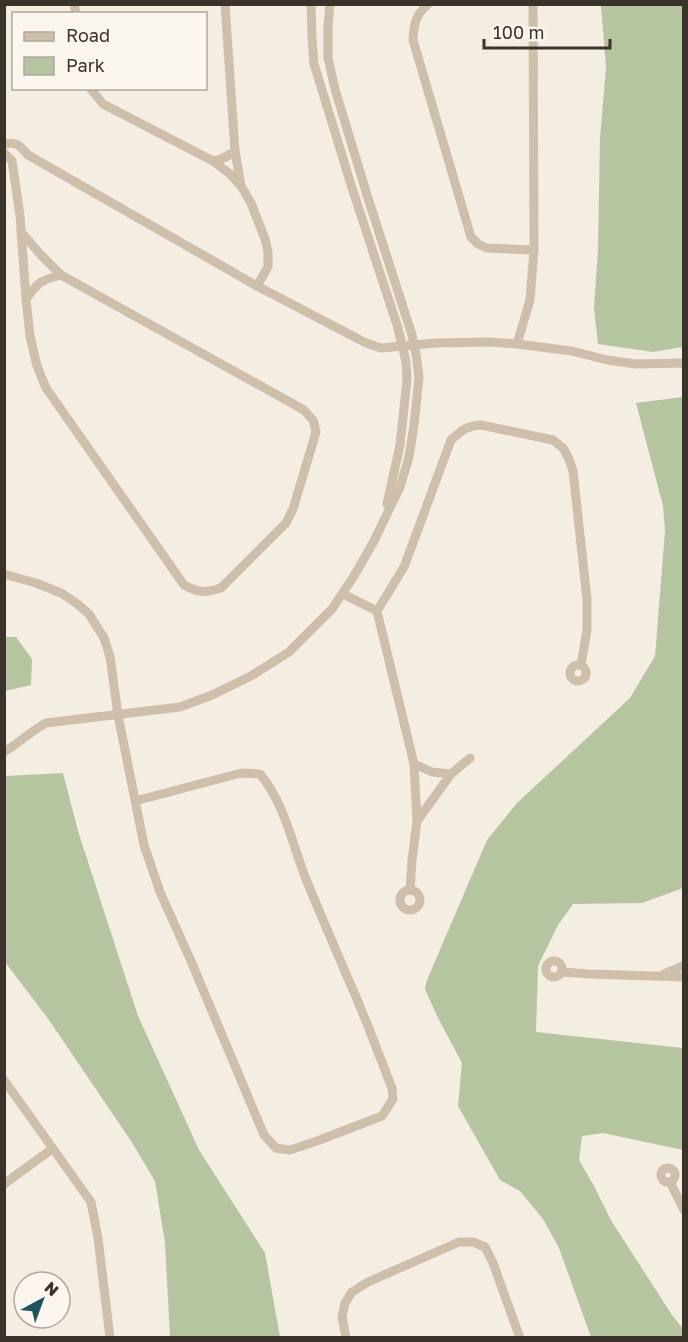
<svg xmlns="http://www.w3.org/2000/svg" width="688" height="1342" font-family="'Golos Text',sans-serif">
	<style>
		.green { fill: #b4c59f }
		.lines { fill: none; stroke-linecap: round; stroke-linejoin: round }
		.minor { stroke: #cebfab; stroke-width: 9 }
	</style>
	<rect width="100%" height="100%" fill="#f4ede1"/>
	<g class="green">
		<polygon points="601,5 683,5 683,347 653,352 598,344 594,308 598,250 600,138 606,67"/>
		<polygon points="683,397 683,888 642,903 573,904 558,925 538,966 536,1032 683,1048 683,1150 603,1133 582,1136 579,1160 594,1186 612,1222 672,1315 683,1329 683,1337 591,1337 559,1248 543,1219 520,1191 500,1180 458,1106 462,1063 437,1016 425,989 427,980 487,840 517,803 630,698 655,656 665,531 663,506 636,403"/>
		<polygon points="4,637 16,637 32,659 31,685 5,691"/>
		<polygon points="63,773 78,831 138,1016 199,1150 265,1253 280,1337 170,1337 165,1243 155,1181 131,1141 49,1020 5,962 5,776"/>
	</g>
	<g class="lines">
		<g class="minor">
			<polyline points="74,4 76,14"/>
			<polyline points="225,4 235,151 241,186"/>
			<polyline points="311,4 312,39 314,64 353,191 398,328 406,362 407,380 400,445 387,504"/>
			<path d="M428 4C415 16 414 23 413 40L471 237 478 244 487 248 534 250"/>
			<polyline points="90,88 103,104 213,161 230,174 241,186 251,203 265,239 268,252 268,267 257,286"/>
			<path d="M4 144C17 141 20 146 28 155L257 286 366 343 381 348 436 343 490 342 517 344 572 351 607 360 636 364 684 363"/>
			<path d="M4 153 12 161 20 216 26 299 30 336 37 366 46 388 184 585C199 593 205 593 221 588L286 523 293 509 316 432 313 420 304 410 61 275 41 255 21 232"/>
			<path d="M213 161C222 160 228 156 235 151"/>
			<path d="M26 299C38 282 41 280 61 275"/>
			<polyline points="517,344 530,300 534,250 533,4"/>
			<path d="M4 574 36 583 61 593 75 602 89 614 104 638 110 657 118 715 144 845 160 892 191 961 264 1135 276 1148 290 1150 317 1141 382 1116 393 1099 392 1088C379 1055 367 1022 353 990 337 953 321 916 306 879 292 844 285 804 260 774L241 773 135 801"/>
			<path d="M343 594 377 611 404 567 451 440C462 430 466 426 481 425L553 440 563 448 569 459 573 471 587 599V630L581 665"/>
			<polyline points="377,611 414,764 417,821 412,860 410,890"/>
			<circle cx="578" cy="673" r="8"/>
			<path d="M4 752C19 743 31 731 46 723L180 707 212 695 251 676 289 652 332 609 354 576 374 541 400 487 409 457 414 425 419 377 416 354 412 335 367 195 335 89 328 58V26L330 4"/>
			<polyline points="414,764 432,772 451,774"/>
			<polyline points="417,821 451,774 470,758"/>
			<circle cx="410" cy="900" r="10"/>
			<circle cx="554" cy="969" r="8"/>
			<polyline points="562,972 590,974 684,977"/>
			<polyline points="664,974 684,965"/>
			<polyline points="4,1080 91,1202 98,1238 110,1338"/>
			<circle cx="668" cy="1175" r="7"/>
			<polyline points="670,1182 684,1210"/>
			<polyline points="4,1184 52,1149"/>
			<polyline points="346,1338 342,1317 345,1303 352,1292 368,1282 459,1242 473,1242 485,1247 493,1263 520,1338"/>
		</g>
	</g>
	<rect width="688" height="1342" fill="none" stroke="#3b322b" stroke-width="12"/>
	<rect x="12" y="12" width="195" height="78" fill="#fbf6ee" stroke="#aea8a0" stroke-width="1.5"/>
	<rect x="24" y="32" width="30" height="9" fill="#cebfab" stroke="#aea8a0" stroke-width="1.5"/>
	<text x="66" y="42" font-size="18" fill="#3b322b">Road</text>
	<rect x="24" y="57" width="30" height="18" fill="#b4c59f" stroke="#aea8a0" stroke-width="1.5"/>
	<text x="66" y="72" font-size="18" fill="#3b322b">Park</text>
	<g transform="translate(42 1300) rotate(41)"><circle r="28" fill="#fbf6ee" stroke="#aea8a0" stroke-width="1.5"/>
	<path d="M0-4.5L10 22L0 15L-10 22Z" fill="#1e545f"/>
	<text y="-9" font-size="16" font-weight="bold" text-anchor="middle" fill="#3b322b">N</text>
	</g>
	<path d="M484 39v9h126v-9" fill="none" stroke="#3b322b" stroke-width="3"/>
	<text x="493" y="39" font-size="18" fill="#3b322b" stroke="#fbf6ee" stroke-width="4.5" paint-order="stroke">100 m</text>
</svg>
